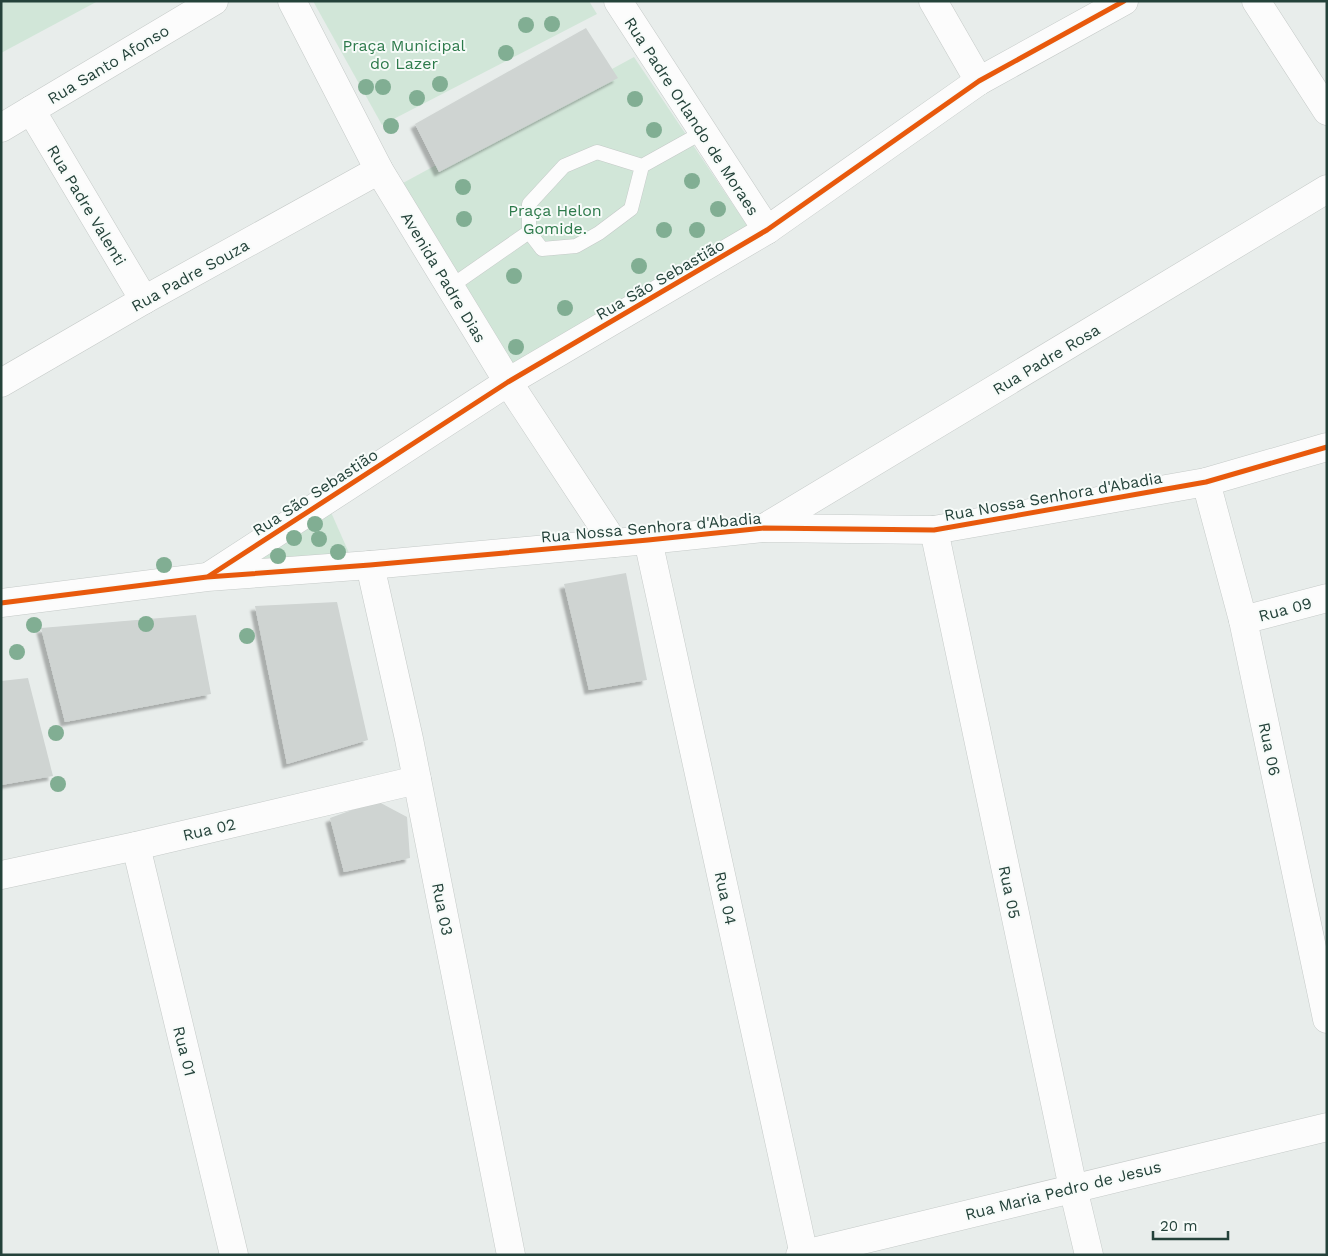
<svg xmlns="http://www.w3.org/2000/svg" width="1328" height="1256" font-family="'Work Sans',sans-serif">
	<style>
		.green { fill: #d1e6d8 }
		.building { fill: #cfd4d2; filter: url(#shadow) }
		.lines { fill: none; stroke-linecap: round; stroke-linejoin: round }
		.lane-casing { stroke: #c5cac8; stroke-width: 15 }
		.street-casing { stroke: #c5cac8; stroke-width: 29 }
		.lane { stroke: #fcfcfc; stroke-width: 14 }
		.street { stroke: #fcfcfc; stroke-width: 28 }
		.cycleway-casing { stroke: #f7fbf9; stroke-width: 8 }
		.cycleway { stroke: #e8590c; stroke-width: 5 }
		.tree { fill: #81ae93 }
		.labels { text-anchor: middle; stroke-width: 4; stroke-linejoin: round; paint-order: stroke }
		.park-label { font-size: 16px; fill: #2d7a4b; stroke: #f7fbf9 }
		.street-label { font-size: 16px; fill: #24423a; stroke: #f7fbf9 }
	</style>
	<defs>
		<filter id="shadow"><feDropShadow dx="-4.5" dy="4.5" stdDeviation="1" flood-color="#0004"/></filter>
	</defs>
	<rect width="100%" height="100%" fill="#e8edeb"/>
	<g class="green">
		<polygon points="1,1 98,1 1,53"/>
		<polygon points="313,1 589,1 597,14 382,125"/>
		<polygon points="634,57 748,227 510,367 403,183"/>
		<polygon points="330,510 353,562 255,560"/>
	</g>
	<g class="building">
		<polygon points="586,28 618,78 439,172 415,124"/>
		<polygon points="626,573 647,680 589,690 564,584"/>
		<polygon points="337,602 368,740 287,764 255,606"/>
		<polygon points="196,615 211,694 65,722 41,628"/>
		<polygon points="28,678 53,776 1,785 1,681"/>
		<polygon points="377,801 407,817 410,858 344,872 330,818"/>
	</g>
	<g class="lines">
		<g class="lane-casing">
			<g id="lane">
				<polyline points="642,166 631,209 599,233 576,246 542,249 529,232 529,204 564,166 597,152 642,166 703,132"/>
				<polyline points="450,287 529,232"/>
			</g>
		</g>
		<g class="street-casing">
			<g id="street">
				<polyline points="292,1 379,170 508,382 614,543"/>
				<polyline points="618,1 767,230"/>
				<polyline points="933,1 979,81"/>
				<polyline points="1256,1 1327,111"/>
				<polyline points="31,110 144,300"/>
				<polyline points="1,128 31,110 214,1"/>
				<polyline points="1,383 144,300 379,170"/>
				<polyline points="1206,482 1243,620 1327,1019"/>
				<polyline points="764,528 1327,189"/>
				<polyline points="934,530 1073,1188 1089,1255"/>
				<polyline points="648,540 804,1255"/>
				<polyline points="370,565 409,739 511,1255"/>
				<polyline points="211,575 508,382 767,230 979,81 1124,1"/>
				<polyline points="1,603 207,577 370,565 648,540 764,528 934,530 1206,482 1327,447"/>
				<polyline points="1243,620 1327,598"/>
				<polyline points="136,846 234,1255"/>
				<polyline points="1,875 136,846 417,780"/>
				<polyline points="800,1255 1327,1127"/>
			</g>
		</g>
		<use href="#lane" class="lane"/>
		<use href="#street" class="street"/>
		<g class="cycleway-casing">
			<g id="cycleway">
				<polyline points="209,576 508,382 767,230 979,81 1124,1"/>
				<polyline points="1,603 207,577 370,565 648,540 764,528 934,530 1206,482 1327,447"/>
			</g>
		</g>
		<use href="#cycleway" class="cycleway"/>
	</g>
	<g class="tree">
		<circle cx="552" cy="24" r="8"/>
		<circle cx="526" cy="25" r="8"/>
		<circle cx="506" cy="53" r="8"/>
		<circle cx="440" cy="84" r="8"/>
		<circle cx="366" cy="87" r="8"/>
		<circle cx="383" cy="87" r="8"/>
		<circle cx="417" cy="98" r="8"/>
		<circle cx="635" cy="99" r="8"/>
		<circle cx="391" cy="126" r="8"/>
		<circle cx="654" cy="130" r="8"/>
		<circle cx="692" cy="181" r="8"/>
		<circle cx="463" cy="187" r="8"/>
		<circle cx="718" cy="209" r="8"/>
		<circle cx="464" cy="219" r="8"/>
		<circle cx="664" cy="230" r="8"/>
		<circle cx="697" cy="230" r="8"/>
		<circle cx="639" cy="266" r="8"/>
		<circle cx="514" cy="276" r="8"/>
		<circle cx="565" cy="308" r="8"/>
		<circle cx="516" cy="347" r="8"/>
		<circle cx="315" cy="524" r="8"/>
		<circle cx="294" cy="538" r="8"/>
		<circle cx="319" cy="539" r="8"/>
		<circle cx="338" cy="552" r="8"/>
		<circle cx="278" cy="556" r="8"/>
		<circle cx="164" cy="565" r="8"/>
		<circle cx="146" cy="624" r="8"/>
		<circle cx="34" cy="625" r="8"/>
		<circle cx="247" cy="636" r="8"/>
		<circle cx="17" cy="652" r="8"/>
		<circle cx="56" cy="733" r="8"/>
		<circle cx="58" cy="784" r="8"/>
	</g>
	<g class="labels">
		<g class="park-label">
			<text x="404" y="51">Praça Municipal<tspan x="404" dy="18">do Lazer</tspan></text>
			<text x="555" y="216">Praça Helon<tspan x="555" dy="18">Gomide.</tspan></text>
		</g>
		<g class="street-label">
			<text transform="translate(108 64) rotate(-31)" y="6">Rua Santo Afonso</text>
			<text transform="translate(692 116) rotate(57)" y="6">Rua Padre Orlando de Moraes</text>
			<text transform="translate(87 205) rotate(59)" y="6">Rua Padre Valenti</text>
			<text transform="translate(190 275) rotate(-29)" y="6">Rua Padre Souza</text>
			<text transform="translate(444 277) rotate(59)" y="6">Avenida Padre Dias</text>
			<text transform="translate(660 279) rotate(-30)" y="6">Rua São Sebastião</text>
			<text transform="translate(1046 359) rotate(-31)" y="6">Rua Padre Rosa</text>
			<text transform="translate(315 492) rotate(-33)" y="6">Rua São Sebastião</text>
			<text transform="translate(1053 496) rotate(-10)" y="6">Rua Nossa Senhora d'Abadia</text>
			<text transform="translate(651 527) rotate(-5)" y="6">Rua Nossa Senhora d'Abadia</text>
			<text transform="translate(1285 609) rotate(-15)" y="6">Rua 09</text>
			<text transform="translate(1270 749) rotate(78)" y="6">Rua 06</text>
			<text transform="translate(209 829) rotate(-13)" y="6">Rua 02</text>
			<text transform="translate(1010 892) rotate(78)" y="6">Rua 05</text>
			<text transform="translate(726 898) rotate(78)" y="6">Rua 04</text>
			<text transform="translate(443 909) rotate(79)" y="6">Rua 03</text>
			<text transform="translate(185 1051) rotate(76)" y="6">Rua 01</text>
			<text transform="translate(1063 1190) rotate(-14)" y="6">Rua Maria Pedro de Jesus</text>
		</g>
	</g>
	<rect width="1328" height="1256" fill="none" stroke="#24423a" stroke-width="5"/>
	<path d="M1153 1231v8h75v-8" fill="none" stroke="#24423a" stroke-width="2.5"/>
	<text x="1160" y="1231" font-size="15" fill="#24423a" stroke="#f7fbf9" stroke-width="4" paint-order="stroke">20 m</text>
</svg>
